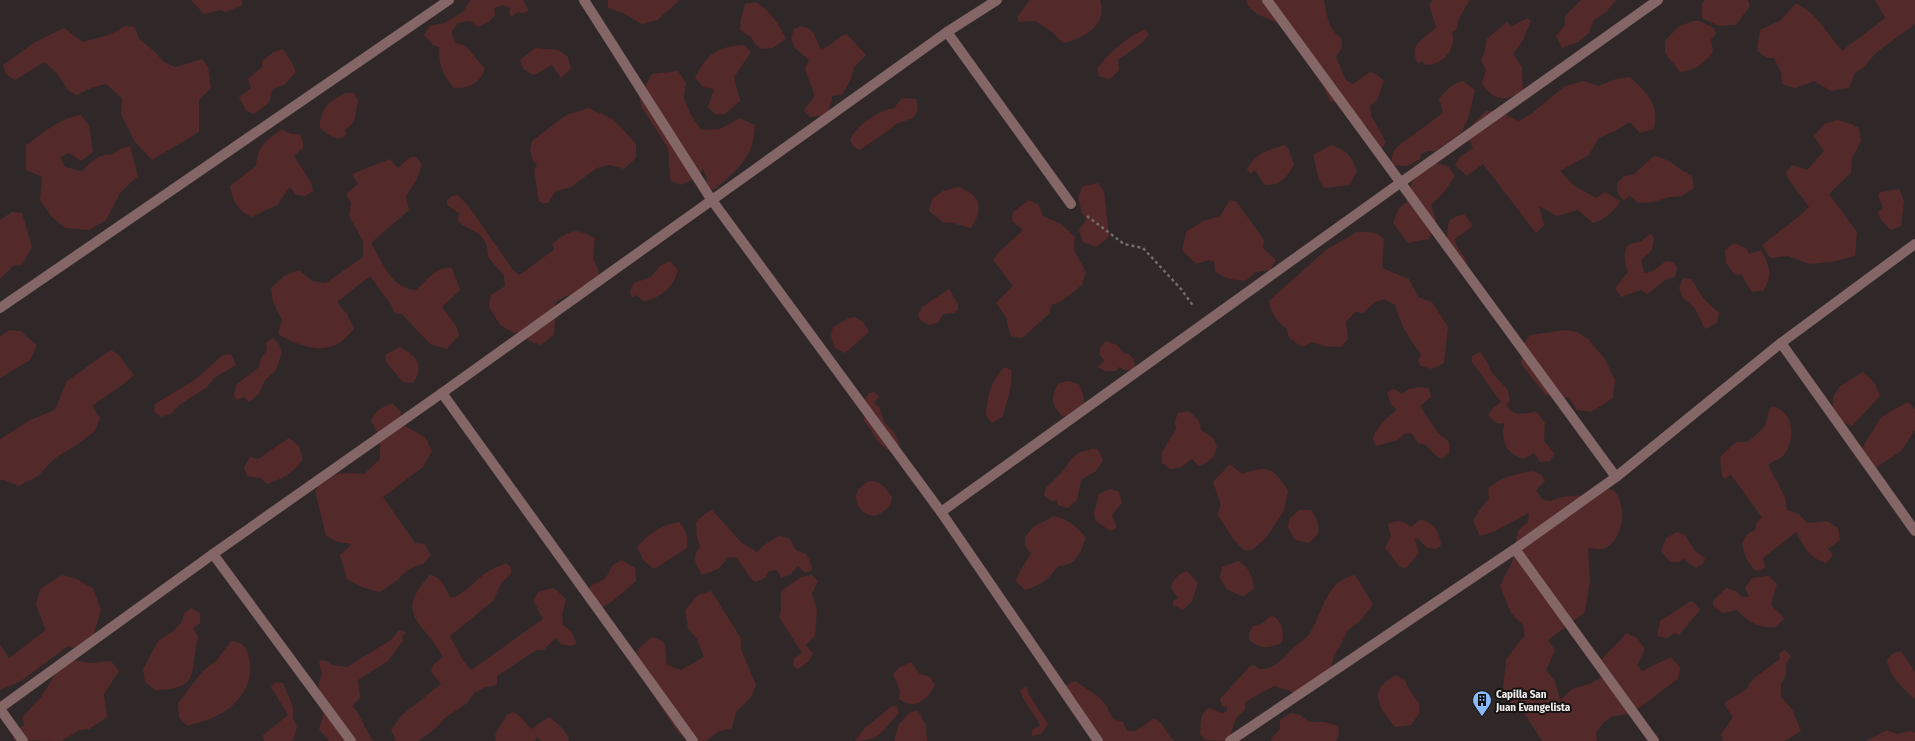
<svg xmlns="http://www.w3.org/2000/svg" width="1915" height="741" font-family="'Fira Sans Condensed',sans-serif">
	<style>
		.green { fill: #54292a }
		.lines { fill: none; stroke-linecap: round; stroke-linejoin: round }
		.path { stroke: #726b6b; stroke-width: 2.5; stroke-dasharray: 3 3; stroke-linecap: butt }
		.street { stroke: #836665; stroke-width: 10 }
		.labels { text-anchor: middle; stroke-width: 4; stroke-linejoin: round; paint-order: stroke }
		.poi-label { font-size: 11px; font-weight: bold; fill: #f1ecec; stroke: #151212; text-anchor: start }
	</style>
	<rect width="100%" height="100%" fill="#302828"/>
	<g class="green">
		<polygon points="191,0 242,0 242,5 226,12 220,10 204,14"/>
		<path d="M470 0H523L529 11 522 13 518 12 511 17 509 12 510 8 503 5 494 8 495 15 489 22 478 27 470 21 458 23 451 33 456 43 466 46 485 69C480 83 469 89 454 88 442 73 439 66 439 47L433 45 424 35 430 26 444 23 463 12Z"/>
		<polygon points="608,0 680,0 657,20 642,24 623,13 608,8"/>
		<path d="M1030 0H1100C1109 25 1083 39 1063 43L1051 31 1035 21 1019 22 1017 17Z"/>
		<path d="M1246 0H1324C1327 15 1328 29 1341 38L1342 48 1336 57 1346 80 1353 84 1370 72 1376 74 1384 81 1377 100 1370 106 1371 115 1386 142 1382 148 1376 147 1368 128 1357 120 1345 105 1330 101 1321 82 1280 24 1257 14 1248 6Z"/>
		<path d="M1432 0H1470L1459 18 1457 29 1452 32C1458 48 1442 66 1425 65L1422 61 1418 64C1407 43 1425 39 1436 27L1429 5Z"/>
		<polygon points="1581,0 1616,0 1606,12 1594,20 1589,33 1578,42 1562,48 1556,36 1565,25 1565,16"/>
		<polygon points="1705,0 1748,0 1750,6 1736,25 1719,26 1702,18 1702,4"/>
		<path d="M1875 0H1915V24L1877 52 1863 68 1855 73 1849 88 1831 91 1814 81 1795 88 1782 84 1781 72 1774 58H1768L1757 51 1760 30 1781 20 1796 3C1817 14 1828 34 1842 51L1885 18Z"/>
		<path d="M756 2C769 10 780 25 786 39L773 48 761 49 755 44 752 38 740 30 741 19 745 4Z"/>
		<path d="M1527 18 1531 21 1522 42 1513 54 1522 67 1523 91C1506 102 1493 101 1482 83L1486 70 1481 60 1485 51 1487 39 1507 22 1511 27Z"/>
		<path d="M1693 21H1699L1714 28 1716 34 1711 39 1713 52C1703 64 1696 70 1680 72L1665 53V41L1678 27Z"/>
		<polygon points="126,26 135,27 139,39 154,51 164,62 175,67 202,59 208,67 211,88 199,100 199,132 152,160 135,142 121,114 122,98 106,84 91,88 77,95 69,91 56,72 44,62 15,80 6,74 3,65 35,42 64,28 83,42 109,35"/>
		<path d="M801 26C817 30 813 36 821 49 834 46 835 37 847 34L866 55 854 67 851 79 842 95 832 96V101L826 115 810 117 804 110 814 97C814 87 807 79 805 68L809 60 795 48 791 38 794 29Z"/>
		<path d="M1145 29 1149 34 1143 42 1118 60 1119 70 1110 79 1099 76 1097 69C1107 54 1129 36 1145 29Z"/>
		<path d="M744 45 751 52 734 77 740 101 725 114H715L708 107 714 89 703 87 695 78C707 53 717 47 744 45Z"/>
		<path d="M535 48 558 50 568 57 571 69 561 78 552 65 534 75C527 72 521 69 520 60Z"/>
		<polygon points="283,49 292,63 296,72 284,85 273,89 269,103 254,114 246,111 239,97 251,88 248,79 262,67 262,61 274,52"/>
		<path d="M678 71 686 83 684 98 691 115 701 130 720 129 740 118 755 125C754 158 736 171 714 190L706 187 707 177 703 169 697 178 680 185 670 180 668 148 642 108 639 96 652 74Z"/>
		<path d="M1630 77C1648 95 1659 103 1654 129L1640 133 1630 122 1615 131 1599 138 1589 155 1560 171 1573 185 1596 198 1605 192 1620 201C1615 211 1604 220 1593 223L1578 210 1557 216 1539 206 1544 225 1536 233 1483 164 1467 176 1455 165 1461 156 1473 148 1467 135 1472 125 1486 111H1498L1519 121 1531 114 1565 86 1584 81 1598 86 1616 79Z"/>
		<path d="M1463 81 1475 90 1468 119 1461 133 1435 151H1427L1421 154 1420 159 1407 166 1391 165 1393 152 1398 146 1443 113 1439 99C1446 91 1452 83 1463 81Z"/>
		<path d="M346 93H354L358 100 354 122 345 130 346 135C337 143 327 134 320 128 320 108 329 101 346 93Z"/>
		<path d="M902 98 916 99 918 110 913 118 896 124 888 131 860 150 854 147 850 141C854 127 880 109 894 108Z"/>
		<polygon points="589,108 614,120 636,144 636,158 624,169 610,165 597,168 571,187 556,191 548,203 542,203 539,201 534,170 537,165 533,161 530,150 532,141 566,115"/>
		<path d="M81 115 89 126 93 152 81 161 69 153 60 157 65 167 82 171C91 163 99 152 112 155L120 149 130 146 138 176 120 193 106 220 89 230 65 228 52 217 40 200 42 177 26 170V145C43 133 60 118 81 115Z"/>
		<path d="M1837 120 1849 123 1859 128 1861 141 1852 158 1851 173 1829 194 1857 232 1855 256 1832 262 1809 264 1788 256 1770 258 1762 245C1778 232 1795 221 1809 207L1787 177 1786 173 1792 165 1807 170 1824 151 1814 136 1824 124Z"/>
		<path d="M282 129 291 134H300L303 142V148L294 156 311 182 313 191 305 196 296 195 290 187 277 205 252 217C239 212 232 201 230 186L256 166C258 144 266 141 282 129Z"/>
		<path d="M1285 145 1288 148 1294 164C1288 177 1280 186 1265 185L1255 170 1250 174 1247 169C1255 153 1269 150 1285 145Z"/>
		<path d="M1331 145C1347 150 1351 156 1357 171L1350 185 1324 188 1319 180 1313 155Z"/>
		<path d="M1654 156C1673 159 1676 170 1692 175L1694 188 1682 196 1670 197 1653 202 1638 203 1630 196 1624 200C1617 195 1617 191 1617 183L1624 176 1634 174Z"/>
		<path d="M410 157H417L422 166 416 181 406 196 409 210 371 243C382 261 391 289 416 290 427 281 436 265 452 268L460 290 442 307 456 326 459 335 447 349 430 344 402 314H397L393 311 392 306 370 276 337 302 347 314 354 329C350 333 346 338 341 342 322 355 296 345 278 334L282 320 273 302 271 288 284 276 299 270 312 281 326 283 363 257V241L349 216 351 203 346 194 358 184 352 174 390 159 398 168Z"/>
		<path d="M1434 162 1449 167 1455 176 1444 192 1431 205 1436 221 1429 239 1408 243 1393 223 1399 208 1409 200C1408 180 1419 173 1434 162Z"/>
		<polygon points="1098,183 1104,191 1109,237 1096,247 1083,242 1079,230 1087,219 1082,213 1078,197 1083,186"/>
		<path d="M958 187C981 195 984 208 971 228 963 227 952 221 944 223L929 211 932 199 943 191Z"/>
		<polygon points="1899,189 1904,201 1901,226 1891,230 1881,220 1878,212 1883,207 1878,196 1880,192"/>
		<path d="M458 195 470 208 513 270 519 275 554 250 552 244C570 231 573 226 595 238L593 259 598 269 599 282 585 294 565 296 556 302 554 335 541 345 529 341 520 331 514 333 500 325 489 307 491 295 505 286 504 276 488 257C488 234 476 233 459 223L458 218 460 214 447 205V200L452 196Z"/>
		<polygon points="1029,200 1039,205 1043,216 1061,224 1075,237 1074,250 1086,272 1082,285 1062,301 1051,305 1050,313 1022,338 1011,336 1007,324 1007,319 996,303 1013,286 993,260 999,252 1023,230 1012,221 1013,212"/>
		<polygon points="1230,200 1236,201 1264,240 1263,248 1276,260 1270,270 1256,272 1245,281 1229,279 1215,272 1214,261 1209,260 1196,264 1182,250 1186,232 1203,221 1220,216"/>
		<polygon points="12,212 22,213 32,247 22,265 13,266 0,279 0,220"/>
		<path d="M1464 214 1473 226 1455 239C1455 248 1463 253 1467 262L1462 265 1450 259 1445 252C1449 240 1446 233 1449 221L1457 216Z"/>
		<path d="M1357 232C1367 232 1377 231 1384 239L1382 268 1409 279 1418 297 1432 302 1448 327 1444 363 1432 369 1421 366 1418 361 1421 354C1409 338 1400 324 1395 305L1385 299 1375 302 1363 313 1355 312 1346 322 1348 339 1341 347 1324 346 1313 342 1302 347 1289 338 1287 329C1276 321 1271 314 1269 301L1326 250Z"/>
		<path d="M1652 234 1654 239 1652 250 1641 260 1644 273 1653 271 1666 261 1673 262 1677 267 1675 277 1667 279 1647 294 1641 290 1621 297 1615 288 1628 272C1625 264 1621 248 1632 243 1634 243 1637 243 1639 242 1644 241 1646 235 1652 234Z"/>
		<path d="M1734 243 1746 248 1749 254 1761 250C1770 266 1773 276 1763 291L1752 292 1741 274 1735 275 1726 263 1725 250Z"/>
		<path d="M670 261 678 270C673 287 661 299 643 301L637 295 632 298 630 291 634 283 651 277 660 266Z"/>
		<path d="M1683 278 1691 279C1696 285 1699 292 1704 299 1708 304 1714 308 1719 313L1717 323 1705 329 1694 307 1683 298 1679 288Z"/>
		<polygon points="949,289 958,304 958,310 954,313 943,314 939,322 929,325 920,320 918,314 922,307"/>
		<polygon points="855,317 864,323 869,332 845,353 835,348 831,336 833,327 849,318"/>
		<polygon points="9,330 20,331 37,345 30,360 0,378 0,337"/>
		<polygon points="1565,330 1577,332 1588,339 1605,359 1615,380 1613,398 1591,412 1577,410 1569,397 1560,400 1545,394 1521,364 1523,344 1530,335"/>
		<polygon points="273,338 279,344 282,353 276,370 265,380 259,394 249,402 244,397 237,400 234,396 236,385 259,367 261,358 267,350 266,343"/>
		<polygon points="1106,341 1117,345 1125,354 1129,354 1134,360 1135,369 1125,370 1119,367 1116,371 1105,371 1097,367 1105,361 1099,354 1101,347"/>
		<path d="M400 347C416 356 425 365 413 383L403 382 386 362 385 355Z"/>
		<polygon points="111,350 119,355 134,375 126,382 92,406 100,418 95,431 78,444 55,458 38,476 18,486 4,480 0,480 0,439 30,420 55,410 67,381"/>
		<path d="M1480 352 1486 360 1492 373 1508 390 1510 401 1506 406C1514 416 1524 415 1536 411L1545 423 1544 441 1555 454 1550 461 1540 462 1534 453 1524 459C1510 454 1503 448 1503 432 1503 428 1505 427 1504 423 1497 425 1493 421 1488 415L1492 409 1501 402 1472 362V356Z"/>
		<polygon points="231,354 236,365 214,378 207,387 179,405 171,414 161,417 154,411 155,404 196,379 223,355"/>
		<path d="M1005 367 1011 370C1014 384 1006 403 1003 416L992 423 986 415C988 396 990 381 1005 367Z"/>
		<polygon points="1863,372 1874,382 1880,396 1852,426 1840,421 1833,412 1833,397 1840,386"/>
		<path d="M1069 381 1079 384C1084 395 1085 401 1083 413L1072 417 1062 416C1051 404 1050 397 1059 383Z"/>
		<path d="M1418 387 1429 388 1431 397 1420 406 1438 433 1449 442V454L1441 459 1433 453 1426 445 1418 443 1411 433 1404 434 1398 440 1376 446 1373 439C1375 429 1388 416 1397 410L1391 404 1387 393 1390 390 1394 389 1402 394 1409 389Z"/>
		<path d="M875 392 879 397 874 402 880 409 884 422 894 432 900 446 889 450C875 443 875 433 864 421L865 414 861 404 869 393Z"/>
		<polygon points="1908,402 1915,409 1915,430 1901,451 1874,469 1861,450 1881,417"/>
		<path d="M392 403 401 412V424L425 437 432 451 423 467 383 497 415 543 425 544 431 555 424 563 409 569 396 581 380 592 364 588 347 579 340 555 352 544 338 542 326 536 315 491C330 470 341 473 364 474L380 459V437L371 421C374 411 383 407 392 403Z"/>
		<path d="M1772 406C1794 411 1796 438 1784 455 1780 459 1772 462 1768 465L1785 497 1787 510 1799 514 1807 523 1827 521 1838 528 1840 540 1828 549 1833 555 1826 563C1808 558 1805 547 1796 532L1763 558 1765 568 1760 571 1754 570 1745 556 1742 543 1748 534 1756 529V524L1762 517 1731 475 1724 479 1722 476 1720 457 1736 442H1747L1754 437 1765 426 1769 411Z"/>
		<path d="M1189 411 1199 421 1201 430 1213 438 1217 447C1214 458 1209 463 1198 466L1192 459 1181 467 1170 469 1162 463V452L1176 429 1175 421 1178 413Z"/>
		<path d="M289 438 299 446 303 459C294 473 282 479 267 484L260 478 247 476 244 467 250 457 258 459Z"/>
		<path d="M1091 449C1099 448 1100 453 1103 460L1096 471 1081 480 1077 500 1068 508 1058 505 1057 500 1051 501 1044 495 1046 488 1063 471 1069 462 1078 453Z"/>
		<path d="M1230 464 1242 474C1268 465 1272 467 1288 490L1284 511 1266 538 1252 550H1244L1233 539 1217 514 1221 505 1213 482Z"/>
		<path d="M1534 471 1541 475 1545 481 1536 490 1543 500 1551 501 1562 497 1584 495 1607 487C1609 489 1613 490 1615 492 1628 507 1623 542 1603 549 1599 550 1593 548 1588 548L1590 581 1585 612 1548 640 1555 650 1546 670 1555 681 1560 700 1572 689 1592 683 1607 674 1599 662C1608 651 1617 645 1626 633L1637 638 1645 649 1637 665 1642 671 1671 657 1680 667 1678 679 1632 713 1611 717 1604 722 1596 733 1597 741H1542L1525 714 1512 708 1503 689 1506 659 1525 635 1523 625 1511 613 1500 586 1512 562 1518 531 1528 522 1529 513 1493 532 1480 536 1473 521 1480 509 1489 498 1488 489C1499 477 1518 473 1534 471Z"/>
		<path d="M869 481C881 481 885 487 892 497L890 506C886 509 881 514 877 515 863 519 850 500 859 489 861 486 866 483 869 481Z"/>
		<polygon points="1110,489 1119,492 1122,503 1112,515 1117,528 1110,531 1095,520 1094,512 1099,494"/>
		<path d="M712 510 742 543 757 552 764 545 779 536 789 538 796 550 806 554 810 561 812 570 805 573 798 566 791 574 781 578 777 570 769 571 766 577 756 582 751 579 737 558 729 557 718 569 702 575C696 564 691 558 700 547L697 537 696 522 706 513Z"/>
		<path d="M1299 510H1311C1317 518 1319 524 1318 534L1309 543 1295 540 1288 528 1289 519Z"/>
		<path d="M1054 516C1069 519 1077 527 1086 538 1079 554 1078 565 1058 566 1049 579 1041 585 1025 590L1016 581C1019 569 1026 564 1031 553L1025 546V537L1033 527Z"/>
		<path d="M1420 520C1433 521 1440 532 1441 545L1436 549 1427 548 1418 538 1415 539 1419 553 1406 568 1400 567 1385 548 1391 536 1388 524C1397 520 1403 520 1411 527Z"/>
		<path d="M679 522C687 531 688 537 687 548L654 569 644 561 637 547C647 535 663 524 679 522Z"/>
		<polygon points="1677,532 1685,535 1694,550 1705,558 1703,564 1696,568 1684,559 1678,562 1670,562 1661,551 1666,538"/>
		<polygon points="622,560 635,568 636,581 615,599 595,613 584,598 592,585 605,579 613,565"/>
		<path d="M1238 561C1249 567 1253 577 1254 588L1243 597 1227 589 1220 578 1222 567Z"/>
		<path d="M506 563 511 567V574L502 582 493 601 450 636 462 659 471 670 543 619 533 600 539 591 554 588 566 599 562 615 563 625 572 632 577 644 570 646 561 644 556 637 544 650H536L497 676V685L486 687 474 693 466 704 446 717 435 729 419 741H396L391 730 402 715 441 684 431 672 433 665 443 657C423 621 393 615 430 575 442 576 445 589 451 598 465 594 474 581 486 573 492 568 500 566 506 563Z"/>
		<path d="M1187 571 1198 583 1192 601 1183 610 1173 605V601L1178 598 1171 588C1173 579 1178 574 1187 571Z"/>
		<polygon points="62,575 76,579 93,588 101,610 93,636 79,651 68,646 21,681 0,690 0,645 9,658 46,630 36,605 40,589"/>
		<polygon points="812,575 818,581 812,593 817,610 815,636 806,645 813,654 808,662 798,669 793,666 794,658 802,653 779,617 781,611 781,591 801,577"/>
		<path d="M1355 575 1373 604 1361 620 1348 630 1334 657 1327 682 1304 685 1303 689 1296 693 1274 686 1245 702V710L1236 718 1228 741 1205 740 1200 734C1201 726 1199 712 1209 708L1222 713 1227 711V707L1222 706 1220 699 1249 667 1254 665C1267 678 1286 656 1294 647 1299 642 1307 639 1310 633 1323 611 1326 581 1355 575Z"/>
		<path d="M1768 576 1777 584 1771 605 1784 618 1777 627C1758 628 1750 624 1737 610L1722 613 1713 606V601L1726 588 1736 591 1742 597H1749L1745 588 1752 578Z"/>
		<polygon points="711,591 741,638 741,649 756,685 751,697 736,712 732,728 718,732 706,741 697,741 679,734 649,689 649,679 638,661 637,650 652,637 663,641 665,646 667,665 681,670 704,657 697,639 688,628 685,610 698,595"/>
		<polygon points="1691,601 1696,604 1700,610 1679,635 1675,633 1666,638 1657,636 1660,621"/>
		<path d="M191 608 200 613V623L193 628 198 637C189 672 202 689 155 690L145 682 143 669 158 641 173 631 182 622 184 613Z"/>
		<path d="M1270 616 1275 617C1283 625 1284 632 1282 643 1267 648 1262 650 1249 640V633L1253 626 1263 623Z"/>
		<path d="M403 630 406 633 402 637 403 641 388 661 358 680 360 698 352 706C361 714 365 730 373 741H329L319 729C325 711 328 704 318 686L322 674 319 663 321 660 327 661 331 665 347 667 391 640 398 631Z"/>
		<path d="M231 641C242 642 247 647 249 658 255 685 238 706 214 717 206 721 196 723 187 726L179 717 178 703 202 672 217 660Z"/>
		<polygon points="1785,650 1791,656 1786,664 1786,675 1781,684 1781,697 1792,709 1801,731 1785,741 1723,741 1721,735 1733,717 1725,706 1725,702 1749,688 1748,686 1754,678 1780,659 1779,653"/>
		<path d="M1901 651 1915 672V699C1904 690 1888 674 1887 660L1892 654Z"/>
		<polygon points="72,660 91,663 111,661 119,671 104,694 107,717 89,729 80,730 61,741 13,740 16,730 24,725 22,718 41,697 56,673"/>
		<path d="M911 662 920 674 930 677 935 685C926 700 916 711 899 699L900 691 893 674 900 667Z"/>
		<path d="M1395 675 1404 679 1410 691 1419 703V714L1411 725 1395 727C1387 717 1373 701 1380 688 1383 683 1390 679 1395 675Z"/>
		<path d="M1075 681 1099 697 1106 705 1113 719 1123 722 1127 731H1136L1154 718C1164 722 1166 734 1174 741H1098L1063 687Z"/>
		<polygon points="275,682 283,683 293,707 293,718 297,727 294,739 291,741 265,741 262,736 288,715 271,687"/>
		<path d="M1026 687H1027L1028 693 1048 724 1041 734 1032 736V730L1040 726C1036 712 1023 704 1020 690Z"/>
		<path d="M892 706 897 707 899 713C883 729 881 741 855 741L865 728Z"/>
		<polygon points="918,711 926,725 927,741 894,741 899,724 910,712"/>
		<path d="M514 712 521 717 531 729 549 717C557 723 567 731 569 741H541L537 737 534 741H496L495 735 507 715Z"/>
		<polygon points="1290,713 1300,715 1309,722 1324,722 1338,726 1339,735 1336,741 1271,741 1271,739 1280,729 1280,720"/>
		<polygon points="1887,730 1896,734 1911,731 1915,733 1915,741 1866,741"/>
	</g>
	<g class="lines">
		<polyline class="path" points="1087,216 1124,244 1143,248 1181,289 1194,307"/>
		<g class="street">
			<polyline points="584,0 711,199 941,512 1098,741"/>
			<polyline points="1267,0 1616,477"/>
			<polyline points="947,32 1071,204"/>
			<polyline points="0,308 449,0"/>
			<polyline points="1781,343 1915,531"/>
			<polyline points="442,393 693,741"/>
			<polyline points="941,512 1400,183 1658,0"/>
			<polyline points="1515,549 1654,741"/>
			<polyline points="213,554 351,741"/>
			<polyline points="0,708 213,554 442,393 947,32 997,0"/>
			<polyline points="0,709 23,741"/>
			<polyline points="1230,741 1515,549 1616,477 1781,343 1915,244"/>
		</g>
	</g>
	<defs>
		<g id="building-pin" transform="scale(1)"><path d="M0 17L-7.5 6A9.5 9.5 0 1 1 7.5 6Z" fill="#89bafc" stroke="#151212"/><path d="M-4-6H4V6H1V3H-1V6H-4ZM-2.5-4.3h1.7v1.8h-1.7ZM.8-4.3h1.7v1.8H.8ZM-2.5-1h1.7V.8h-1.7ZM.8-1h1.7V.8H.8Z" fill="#111"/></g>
	</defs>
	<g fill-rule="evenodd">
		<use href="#building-pin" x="1482" y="700"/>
	</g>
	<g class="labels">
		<g class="poi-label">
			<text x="1496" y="698">Capilla San<tspan x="1496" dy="13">Juan Evangelista</tspan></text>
		</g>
	</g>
</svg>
